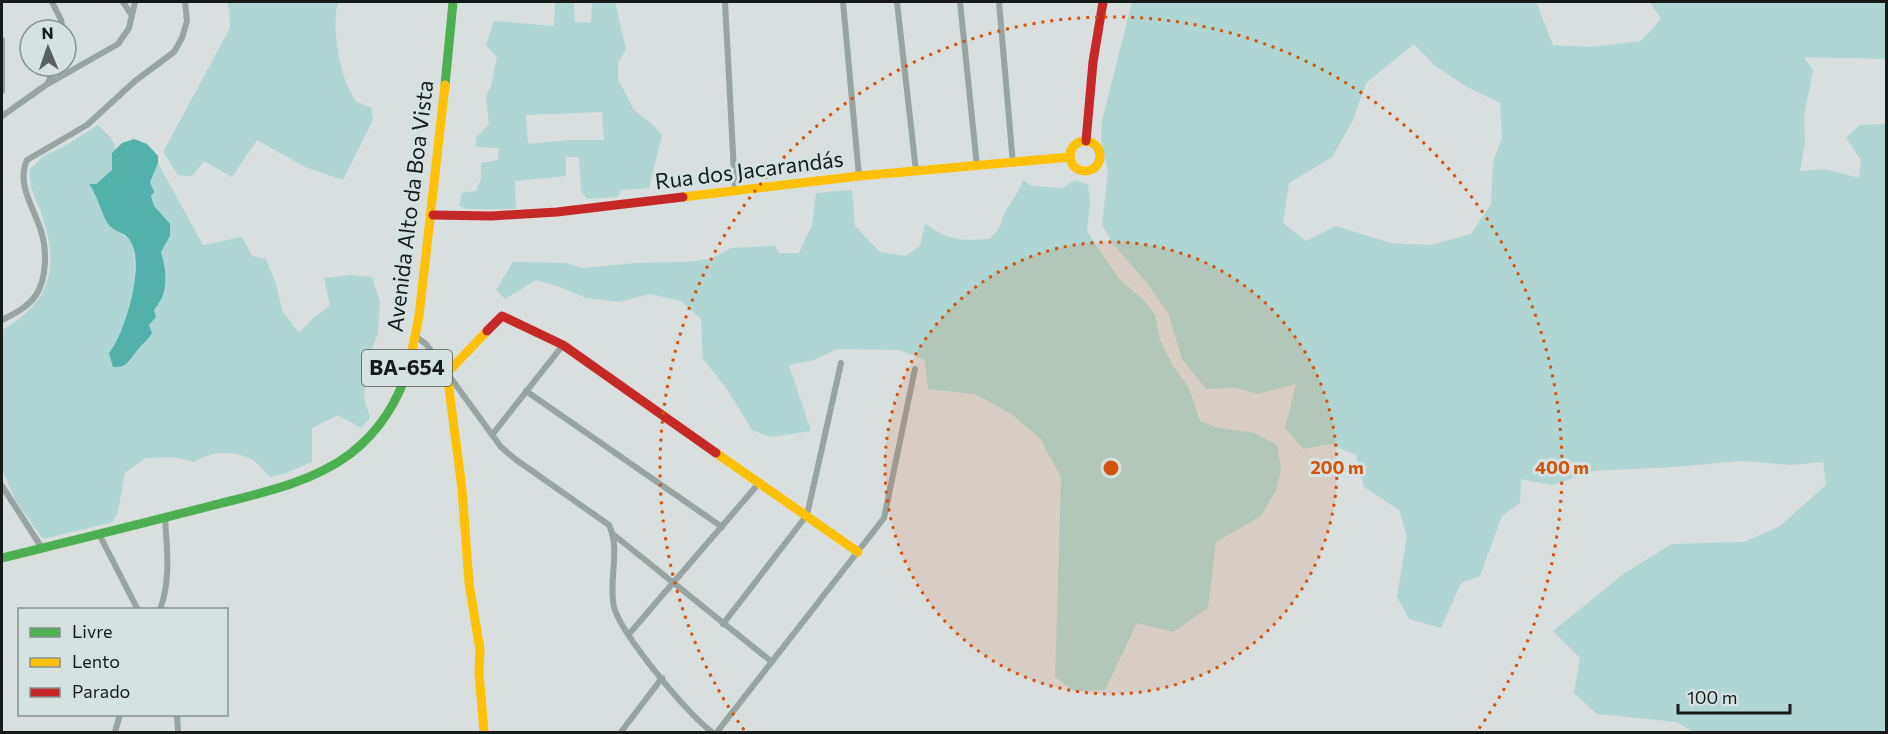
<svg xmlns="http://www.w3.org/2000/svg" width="1888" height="734" font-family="Commissioner,sans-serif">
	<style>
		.green { fill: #afd6d2; fill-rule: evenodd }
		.water { fill: #52b1aa }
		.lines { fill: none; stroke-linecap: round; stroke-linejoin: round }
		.street { stroke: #97a4a2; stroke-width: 6 }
		.fast { stroke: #4caf50; stroke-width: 9 }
		.slow { stroke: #ffc107; stroke-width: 9 }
		.jam { stroke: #c62828; stroke-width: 9 }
		.ring { fill: none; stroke: #d3530d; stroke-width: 3; stroke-dasharray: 3 6 }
		.labels { text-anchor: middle; stroke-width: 6; stroke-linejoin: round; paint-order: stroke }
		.shield { fill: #d5e2e1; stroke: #4f5756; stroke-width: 1.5 }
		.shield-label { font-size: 21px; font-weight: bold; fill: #161b1a }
		.street-label { font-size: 22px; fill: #161b1a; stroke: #d5e2e1 }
		.centre { fill: #d3530d; stroke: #d5e2e1; stroke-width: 3 }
		.ring-label { font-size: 18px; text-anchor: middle; font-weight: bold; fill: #d3530d; stroke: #d5e2e1; stroke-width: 6; stroke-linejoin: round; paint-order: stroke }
	</style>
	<rect width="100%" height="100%" fill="#d8dfde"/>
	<g class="green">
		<path d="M227 2H339C332 13 337 52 341 66 343 78 350 90 355 101L371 108 373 120 343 180 305 167 257 140 232 177 204 161 192 176 178 175 163 152 230 28 229 9Z"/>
		<path d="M555 2H574L575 22 591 23 592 2H615L626 49 618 63V79L634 110 652 124 662 135 649 188 621 190 618 197 587 199 581 191 579 157H566V176L515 181 516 209H467L459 206 462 193 476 191 481 179V163L498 160 499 148 476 147V138L489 124 486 96 491 86 497 57 486 45 494 21 554 26ZM602 112 604 140H568L528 144 526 115Z"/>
		<path d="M1132 2H1534L1537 4 1553 45 1591 47 1641 41 1661 19 1650 2H1886V59L1804 57 1813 70 1804 116 1805 142 1800 171 1825 169 1859 178 1861 160 1846 138 1860 125 1886 124V732H1693L1677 722 1597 714 1574 693 1580 658 1553 631 1625 573 1672 544 1744 542 1780 526 1826 485 1823 462 1790 465 1741 461 1674 467 1594 471 1552 485 1521 479 1520 503 1502 516 1480 576 1461 583 1441 628 1409 619 1397 597 1407 536 1399 510 1364 487 1356 455 1329 444 1303 449 1285 428 1296 384 1258 394 1237 388 1206 389 1182 359 1168 313 1147 283 1114 245 1102 225 1108 172 1101 140 1102 121ZM1414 44 1434 65 1467 87 1500 103 1502 138 1493 162 1491 204 1471 234 1430 245 1391 243 1336 226 1306 241 1283 223 1289 183 1332 157 1353 120 1366 83Z"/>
		<path d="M98 125 111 138 116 149 112 153V170L96 184 90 185 99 199 104 212 117 231 131 240 134 251 135 282 128 315 113 349 119 367 130 362 136 351 152 333 149 325 156 317 154 310C169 293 167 273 161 252L170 236V225L154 206 151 196 154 192 150 182 158 163 203 245 242 237 252 256 266 259 276 284 282 310 299 333 313 318 330 306 324 278 350 275 372 277 380 302 378 333 368 360 364 398 370 418 361 428 338 415 312 428V462L286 473 270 477C265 472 259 464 253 460 233 449 212 451 194 462L172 457 145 458 125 473 118 511 113 522 43 539 15 500 2 469V330C52 302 60 265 41 213 36 198 28 186 30 169L44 156 68 144Z"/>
		<path d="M1023 180 1032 186 1062 188 1075 180 1088 185 1090 202 1087 232 1120 280 1144 300 1155 315 1160 340 1173 366 1189 388 1200 421 1218 428 1255 433 1277 445 1281 469 1277 488 1261 516 1216 542 1208 608 1173 632 1137 623 1105 690 1074 691 1055 677 1061 478 1040 438 1011 414 975 394 928 389 925 360 899 350 838 349 814 360 789 365 811 431 771 437 752 430 727 389 703 359 701 319 681 301 650 294 619 302 586 298 560 287 536 280 505 299 496 290 513 262 566 263 583 268 635 263 687 262 710 259 731 248 775 246 779 253H799L812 225 816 193 852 190 855 226 880 252 905 256 920 246 925 223C946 241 962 241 989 239 1004 226 998 226 1006 210 1012 200 1019 192 1023 180Z"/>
	</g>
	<path class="water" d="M134 139 147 144 158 156V163L150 182 154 192 151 196 154 206 170 224V236L161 252C167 273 169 293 154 310L156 317 149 325 152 333C148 340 141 345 136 352 129 361 126 368 113 367L109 353C125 334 147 261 129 239 124 232 115 232 110 226 102 218 99 197 89 184H96L112 170V153L122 143Z"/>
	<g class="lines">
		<g class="street">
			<polyline points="52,2 61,20 63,30"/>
			<polyline points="123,2 131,14"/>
			<polyline points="725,2 735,191"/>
			<polyline points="843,2 859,176"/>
			<polyline points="897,2 916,171"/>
			<polyline points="960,2 977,166"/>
			<polyline points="999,2 1013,164"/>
			<polyline points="2,40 2,91"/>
			<polyline points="47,84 57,66"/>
			<polyline points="2,116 46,85 118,44 129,28 135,2"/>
			<path d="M2 320C14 314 28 307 36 295 47 278 47 250 41 231 34 208 16 184 27 160L87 125 135 81 174 52 182 38 187 21 185 2"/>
			<path d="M415 336 426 344 501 447 515 459 609 525C621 550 608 580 614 607 621 634 689 716 712 732"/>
			<polyline points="526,391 722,527"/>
			<polyline points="492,435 563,345"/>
			<polyline points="2,486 42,548"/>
			<polyline points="99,534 138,610"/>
			<polyline points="614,535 772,662"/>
			<path d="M160 610C171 579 167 550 165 518"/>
			<polyline points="723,624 807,515 841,363"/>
			<polyline points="629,634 760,482"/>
			<polyline points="177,714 178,732"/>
			<polyline points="115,732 120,714"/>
			<polyline points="621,732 662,678"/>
			<polyline points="717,732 884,518 915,369"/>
		</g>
		<g class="fast">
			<polyline points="445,85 453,2"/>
			<path d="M2 558C71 541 141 524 210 506 257 494 310 484 350 454 379 432 399 400 409 365"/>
		</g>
		<g class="slow">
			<circle cx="1085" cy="156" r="15"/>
			<polyline points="683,197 859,176 1070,157"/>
			<polyline points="409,365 419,316 445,85"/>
			<polyline points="716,453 858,552"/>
			<polyline points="484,732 479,673 480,650 469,583 462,489 447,373 487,331"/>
		</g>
		<g class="jam">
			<polyline points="1086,141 1093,62 1103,2"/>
			<polyline points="433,215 491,216 557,212 683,197"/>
			<polyline points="487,331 502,316 563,345 716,453"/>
		</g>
	</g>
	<circle cx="1111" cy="468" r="226" fill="#d3530d" fill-opacity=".12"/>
	<g class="ring">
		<circle cx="1111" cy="468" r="226"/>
		<path d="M744 730A451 451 0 1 1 1478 730"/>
	</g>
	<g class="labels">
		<rect class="shield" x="362" y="350" width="90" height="36" rx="4.5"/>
		<g class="shield-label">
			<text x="407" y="375">BA-654</text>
		</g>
		<g class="street-label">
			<text transform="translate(749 170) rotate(-7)" y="8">Rua dos Jacarandás</text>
			<text transform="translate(410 206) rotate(-83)" y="8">Avenida Alto da Boa Vista</text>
		</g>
	</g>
	<circle cx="1111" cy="468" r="9" class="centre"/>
	<g class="ring-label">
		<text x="1337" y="474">200 m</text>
		<text x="1562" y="474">400 m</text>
	</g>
	<rect width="1888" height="734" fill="none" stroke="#161b1a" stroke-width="6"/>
	<rect x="18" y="608" width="210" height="108" fill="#d5e2e1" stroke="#899291" stroke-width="1.5"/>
	<rect x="30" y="628" width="30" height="9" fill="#4caf50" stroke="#899291" stroke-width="1.5"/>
	<text x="72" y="638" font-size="18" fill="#161b1a">Livre</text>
	<rect x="30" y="658" width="30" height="9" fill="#ffc107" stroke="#899291" stroke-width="1.5"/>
	<text x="72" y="668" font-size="18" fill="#161b1a">Lento</text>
	<rect x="30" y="688" width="30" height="9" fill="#c62828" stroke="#899291" stroke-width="1.5"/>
	<text x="72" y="698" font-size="18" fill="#161b1a">Parado</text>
	<g transform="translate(48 48) rotate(358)"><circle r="28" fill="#d5e2e1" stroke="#899291" stroke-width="1.5"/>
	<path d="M0-4.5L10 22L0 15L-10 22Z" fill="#5a605f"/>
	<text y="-9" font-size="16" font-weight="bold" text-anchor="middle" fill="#161b1a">N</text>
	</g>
	<path d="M1678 704v9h112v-9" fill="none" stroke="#161b1a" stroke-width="3"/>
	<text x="1687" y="704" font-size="18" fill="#161b1a" stroke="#d5e2e1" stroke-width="4.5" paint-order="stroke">100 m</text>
</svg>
